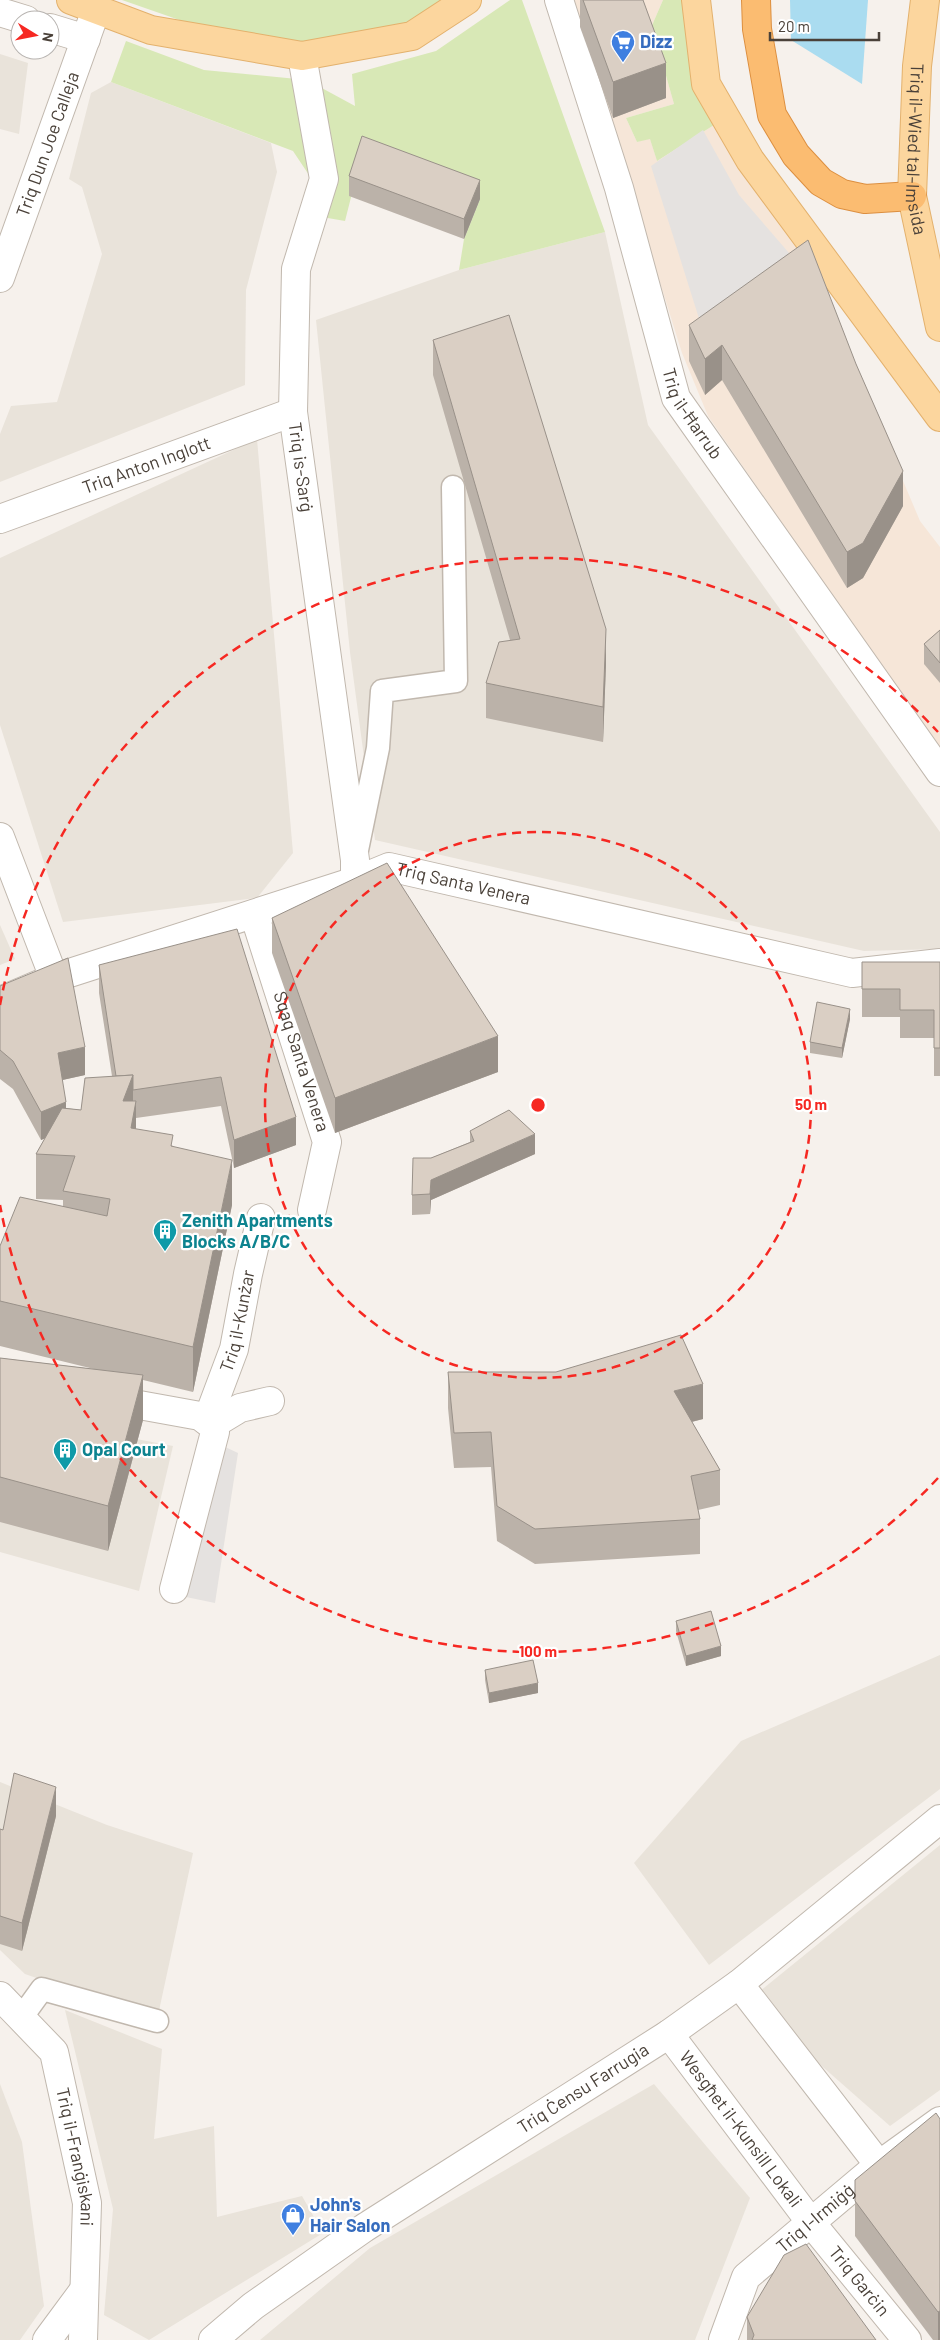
<svg xmlns="http://www.w3.org/2000/svg" width="940" height="2340" font-family="Barlow,sans-serif">
	<style>
		.residential { fill: #e9e3da }
		.commercial { fill: #f6e6d8 }
		.green { fill: #d8e8b6 }
		.parking { fill: #e5e2e0 }
		.water { fill: #aadcf0 }
		.lines { fill: none; stroke-linecap: round; stroke-linejoin: round }
		.lane-casing { stroke: #c1b8ae; stroke-width: 25 }
		.street-casing { stroke: #c1b8ae; stroke-width: 30 }
		.primary-casing { stroke: #e3b16d; stroke-width: 30 }
		.highway-casing { stroke: #dc8f40; stroke-width: 30 }
		.lane { stroke: #fff; stroke-width: 22 }
		.street { stroke: #fff; stroke-width: 28 }
		.primary { stroke: #fcd69e; stroke-width: 28 }
		.highway { stroke: #fbbc71; stroke-width: 28 }
		.wall { fill: #bbb2a9 }
		.shaded-wall { fill: #999189 }
		.building { fill: #dacfc4; stroke: #999189 }
		.ring { fill: none; stroke: #f62822; stroke-width: 2.5; stroke-dasharray: 9 6 }
		.labels { text-anchor: middle; stroke-width: 4.5; stroke-linejoin: round; paint-order: stroke }
		.shop-label { font-size: 18px; font-weight: bold; fill: #366cbe; stroke: #fff; text-anchor: start }
		.street-label { font-size: 18px; fill: #4a4139; stroke: #fff }
		.culture-label { font-size: 18px; font-weight: bold; fill: #0d838f; stroke: #fff; text-anchor: start }
		.centre { fill: #f62822; stroke: #fff; stroke-width: 2.5 }
		.ring-label { font-size: 15px; text-anchor: middle; font-weight: bold; fill: #f62822; stroke: #fff; stroke-width: 4.5; stroke-linejoin: round; paint-order: stroke }
	</style>
	<rect width="100%" height="100%" fill="#f6f1ec"/>
	<g class="residential">
		<polygon points="0,54 28,63 19,134 0,129"/>
		<polygon points="111,82 271,143 277,172 246,290 245,385 0,482 0,434 11,406 57,402 102,254 82,187 69,179 91,93"/>
		<polygon points="605,232 648,425 940,832 940,949 864,951 375,840 350,652 316,320 459,270"/>
		<polygon points="257,439 293,853 257,898 63,922 0,725 0,558"/>
		<polygon points="0,925 15,959 0,965"/>
		<polygon points="0,1413 173,1446 139,1591 0,1552"/>
		<polygon points="940,1655 940,1789 709,1965 634,1863 741,1741"/>
		<polygon points="0,1782 107,1825 193,1853 157,2020 25,1974 0,1950"/>
		<polygon points="940,1845 940,2090 890,2126 799,2046 759,1992"/>
		<polygon points="65,2010 162,2049 154,2139 214,2126 217,2217 302,2196 323,2233 149,2340 104,2315 113,2209"/>
		<polygon points="0,2084 22,2142 44,2306 20,2340 0,2340"/>
		<polygon points="654,2084 750,2198 695,2340 260,2340 370,2248"/>
	</g>
	<polygon class="commercial" points="572,0 663,0 650,30 661,58 674,104 626,118 637,142 650,138 657,161 714,125 813,268 920,521 940,547 940,752 708,416 682,353"/>
	<g class="green">
		<polygon points="122,0 440,0 396,34 304,48 188,23"/>
		<polygon points="510,0 522,0 605,232 459,270 464,239 480,199 364,146 345,221 322,217 325,199 293,151 111,82 126,41 204,70 307,80 355,106 352,74 436,51"/>
		<polygon points="663,0 687,0 714,125 657,161 650,139 637,142 626,118 674,104 661,58 650,30"/>
	</g>
	<g class="parking">
		<polygon points="703,130 739,195 808,275 708,347 651,166"/>
		<polygon points="221,1445 238,1453 215,1603 186,1597"/>
	</g>
	<polygon class="water" points="790,0 868,0 862,84 791,40"/>
	<g class="lines">
		<g class="lane-casing">
			<g id="lane">
				<polyline points="357,850 378,748 382,691 456,681 453,487"/>
				<polyline points="21,2018 42,1989 157,2021"/>
			</g>
		</g>
		<g class="street-casing">
			<g id="street">
				<path id="s1" d="M559 0 619 188 676 398 940 772"/>
				<polyline points="0,12 26,20"/>
				<polyline points="50,28 86,39"/>
				<path id="s2" d="M302 56 324 179 296 269 293 412 355 860V881"/>
				<path id="s3" d="M0 278 96 10"/>
				<path id="s4" d="M0 519 293 412"/>
				<polyline points="0,837 54,978"/>
				<path id="s5" d="M254 914 327 1142 312 1210"/>
				<path id="s6" d="M0 1001 54 978 355 881 389 867 852 973 940 963"/>
				<polyline points="106,1399 200,1416 212,1425 215,1432 174,1589"/>
				<path id="s7" d="M207 1421 234 1349 248 1274 261 1218"/>
				<polyline points="212,1425 240,1408 270,1401"/>
				<polyline points="739,1984 879,2165"/>
				<path id="s8" d="M0 1996 54 2052 87 2203 83 2340"/>
				<path id="s9" d="M669 2034 812 2224 907 2340"/>
				<polyline points="47,2340 84,2290"/>
				<path id="s10" d="M213 2340 253 2306 364 2228 669 2034 739 1984 940 1819"/>
				<path id="s11" d="M723 2340 746 2277 879 2165 940 2121"/>
			</g>
		</g>
		<g class="primary-casing">
			<g id="primary">
				<polyline points="71,0 151,30 302,56 412,36 467,0"/>
				<polyline points="696,0 706,84 750,160 940,417"/>
				<path id="s12" d="M925 0 917 66 912 196 940 327"/>
			</g>
		</g>
		<g class="highway-casing">
			<polyline id="highway" points="756,0 757,29 772,115 796,155 821,182 842,194 865,199 912,196"/>
		</g>
		<use href="#lane" class="lane"/>
		<use href="#street" class="street"/>
		<use href="#primary" class="primary"/>
		<use href="#highway" class="highway"/>
	</g>
	<g class="wall">
		<polygon points="580,0 643,0 666,98 613,118 580,27"/>
		<polygon points="349,176 480,199 464,239 349,196"/>
		<polygon points="689,325 856,364 903,506 863,578 847,588 722,380 705,395 689,361"/>
		<polygon points="433,340 606,664 603,742 486,718 486,683 510,640 433,375"/>
		<polygon points="940,630 940,683 924,664 924,644"/>
		<polygon points="272,918 498,1072 335,1133 272,953"/>
		<polygon points="862,962 940,962 940,1076 934,1076 934,1038 900,1038 900,1017 862,1017"/>
		<polygon points="99,965 296,1145 234,1168 221,1106 136,1118 136,1129 173,1146 232,1205 193,1392 143,1380 143,1420 108,1551 0,1522 0,1358 94,1369 0,1346 0,1246 63,1206 63,1200 36,1199 36,1154 45,1138 41,1140 13,1089 0,1079 0,986 85,1075 62,1080 66,1108 81,1110 112,1076 99,993"/>
		<polygon points="850,1019 842,1058 810,1053 810,1042"/>
		<polygon points="470,1131 535,1154 431,1200 430,1214 412,1215 412,1195 431,1158 470,1142"/>
		<polygon points="448,1372 703,1419 692,1422 720,1470 720,1505 698,1510 700,1519 700,1554 535,1564 497,1541 491,1467 454,1468 448,1408"/>
		<polygon points="676,1621 721,1656 686,1666 676,1631"/>
		<polygon points="485,1670 538,1693 489,1703 485,1680"/>
		<polygon points="56,1816 22,1951 0,1944 0,1829 3,1830"/>
		<polygon points="940,2119 940,2340 933,2340 855,2236 855,2180"/>
		<polygon points="747,2317 876,2340 747,2340"/>
	</g>
	<g class="shaded-wall">
		<polygon points="666,63 666,98 613,118 613,82"/>
		<polygon points="480,180 480,199 464,239 464,219"/>
		<polygon points="722,345 722,380 705,395 705,359"/>
		<polygon points="903,471 903,506 863,578 847,588 847,552"/>
		<polygon points="606,629 606,664 603,742 603,707"/>
		<polygon points="850,1009 850,1019 842,1058 842,1048"/>
		<polygon points="498,1036 498,1072 335,1133 335,1098"/>
		<polygon points="85,1047 85,1075 58,1081 58,1053"/>
		<polygon points="133,1075 133,1113 136,1101 136,1146 123,1101"/>
		<polygon points="66,1102 66,1130 41,1140 41,1112"/>
		<polygon points="296,1117 296,1145 234,1168 234,1140"/>
		<polygon points="535,1134 535,1154 431,1200 430,1214 430,1194 431,1180"/>
		<polygon points="232,1160 232,1205 193,1392 193,1347"/>
		<polygon points="143,1375 143,1420 108,1551 108,1506"/>
		<polygon points="703,1384 703,1419 674,1426 674,1391"/>
		<polygon points="721,1646 721,1656 686,1666 686,1656"/>
		<polygon points="538,1683 538,1693 489,1703 489,1693"/>
		<polygon points="56,1787 56,1816 22,1951 22,1923"/>
		<polygon points="940,2311 940,2340 938,2340 938,2312"/>
	</g>
	<g class="building">
		<polygon points="583,0 643,0 666,63 613,82"/>
		<polygon points="362,136 480,180 464,219 349,176"/>
		<polygon points="808,240 856,364 903,471 863,543 847,552 722,345 705,359 689,325"/>
		<polygon points="509,315 606,629 603,707 486,683 499,642 520,639 433,340"/>
		<polygon points="940,630 940,663 924,644"/>
		<polygon points="387,863 498,1036 335,1098 272,918"/>
		<polygon points="237,929 296,1117 234,1140 221,1077 133,1090 133,1075 116,1076 99,965"/>
		<polygon points="68,958 85,1047 58,1053 66,1102 41,1112 13,1061 0,1050 0,986"/>
		<polygon points="862,962 940,962 940,1048 934,1048 934,1010 900,1010 900,989 862,989"/>
		<polygon points="817,1002 850,1009 842,1048 810,1042"/>
		<polygon points="133,1075 123,1101 136,1101 131,1128 173,1135 171,1146 232,1160 193,1347 0,1301 0,1246 20,1197 107,1216 110,1199 63,1191 75,1156 36,1154 62,1108 81,1110 85,1078"/>
		<polygon points="509,1110 535,1134 431,1180 430,1194 412,1195 413,1158 431,1158 474,1141 470,1131"/>
		<polygon points="681,1335 703,1384 674,1391 720,1470 691,1476 700,1519 535,1529 497,1506 491,1432 454,1433 448,1372 556,1372"/>
		<polygon points="0,1358 143,1375 108,1506 0,1477"/>
		<polygon points="711,1611 721,1646 686,1656 676,1621"/>
		<polygon points="533,1660 538,1683 489,1693 485,1670"/>
		<polygon points="14,1773 56,1787 22,1923 0,1916 0,1829 3,1830"/>
		<polygon points="936,2113 940,2119 940,2311 938,2312 855,2201 855,2180"/>
		<polygon points="806,2244 876,2340 752,2340 754,2335 747,2317 784,2255"/>
	</g>
	<g class="ring">
		<circle cx="538" cy="1105" r="273"/>
		<path d="M938 1478A547 547 0 0 1 0 1205M0 1005A547 547 0 0 1 938 732"/>
	</g>
	<defs>
		<g id="supermarket-pin" transform="scale(1.25)"><path d="M0 17L-7.5 6A9.5 9.5 0 1 1 7.5 6Z" fill="#3f7fe0" stroke="#fff"/><path d="M-6-5.5h2.5l.6 2H6L4.5 2H-2.5L-4.4-4H-6ZM-1.5 3.2a1.3 1.3 0 1 0 .1 0ZM3 3.2a1.3 1.3 0 1 0 .1 0Z" fill="#fff"/></g>
		<g id="building-pin" transform="scale(1.25)"><path d="M0 17L-7.5 6A9.5 9.5 0 1 1 7.5 6Z" fill="#0f9aa8" stroke="#fff"/><path d="M-4-6H4V6H1V3H-1V6H-4ZM-2.5-4.3h1.7v1.8h-1.7ZM.8-4.3h1.7v1.8H.8ZM-2.5-1h1.7V.8h-1.7ZM.8-1h1.7V.8H.8Z" fill="#fff"/></g>
		<g id="shop-pin" transform="scale(1.25)"><path d="M0 17L-7.5 6A9.5 9.5 0 1 1 7.5 6Z" fill="#3f7fe0" stroke="#fff"/><path d="M-5-2.5h2.3a2.7 3.5 0 0 1 5.4 0H5L5.5 6h-11ZM-1.5-2.5h3a1.5 2.3 0 0 0-3 0Z" fill="#fff"/></g>
	</defs>
	<g fill-rule="evenodd">
		<use href="#supermarket-pin" x="623" y="42"/>
		<use href="#building-pin" x="165" y="1231"/>
		<use href="#building-pin" x="65" y="1450"/>
		<use href="#shop-pin" x="293" y="2215"/>
	</g>
	<g class="labels">
		<g class="shop-label">
			<text x="640" y="48">Dizz</text>
			<text x="310" y="2211">John's<tspan x="310" dy="21">Hair Salon</tspan></text>
		</g>
		<g class="street-label">
			<text dy="6" stroke="none"><textPath href="#s3" startOffset="142">Triq Dun Joe Calleja</textPath></text>
			<text dy="6" stroke="none"><textPath href="#s12" startOffset="150">Triq il-Wied tal-Imsida</textPath></text>
			<text dy="6" stroke="none"><textPath href="#s1" startOffset="436">Triq il-Ħarrub</textPath></text>
			<text dy="6" stroke="none"><textPath href="#s4" startOffset="156">Triq Anton Inglott</textPath></text>
			<text dy="6" stroke="none"><textPath href="#s2" startOffset="418">Triq is-Sarġ</textPath></text>
			<text dy="6" stroke="none"><textPath href="#s6" startOffset="488">Triq Santa Venera</textPath></text>
			<text dy="6" stroke="none"><textPath href="#s5" startOffset="155">Sqaq Santa Venera</textPath></text>
			<text dy="6" stroke="none"><textPath href="#s7" startOffset="105">Triq il-Kunżar</textPath></text>
			<text dy="6" stroke="none"><textPath href="#s10" startOffset="448">Triq Ċensu Farrugia</textPath></text>
			<text dy="6" stroke="none"><textPath href="#s9" startOffset="119">Wesgħet il-Kunsill Lokali</textPath></text>
			<text dy="6" stroke="none"><textPath href="#s8" startOffset="185">Triq il-Franġiskani</textPath></text>
			<text dy="6" stroke="none"><textPath href="#s11" startOffset="158">Triq l-Irmiġġ</textPath></text>
			<text dy="6" stroke="none"><textPath href="#s9" startOffset="312">Triq Garċin</textPath></text>
		</g>
		<g class="culture-label">
			<text x="182" y="1227">Zenith Apartments<tspan x="182" dy="21">Blocks A/B/C</tspan></text>
			<text x="82" y="1456">Opal Court</text>
		</g>
	</g>
	<circle cx="538" cy="1105" r="8" class="centre"/>
	<g class="ring-label">
		<text x="811" y="1110">50 m</text>
		<text x="538" y="1657">100 m</text>
	</g>
	<g transform="translate(35 35) rotate(100)"><circle r="24" fill="#ffffff" stroke="#b7b3b0"/>
	<path d="M0-4L9 19L0 12L-9 19Z" fill="#f62822"/>
	<text y="-8" font-size="14" font-weight="bold" text-anchor="middle" fill="#4a4139">N</text>
	</g>
	<path d="M770 32v8h109v-8" fill="none" stroke="#4a4139" stroke-width="2.5"/>
	<text x="778" y="32" font-size="15" fill="#4a4139" stroke="#ffffff" stroke-width="4" paint-order="stroke">20 m</text>
</svg>
